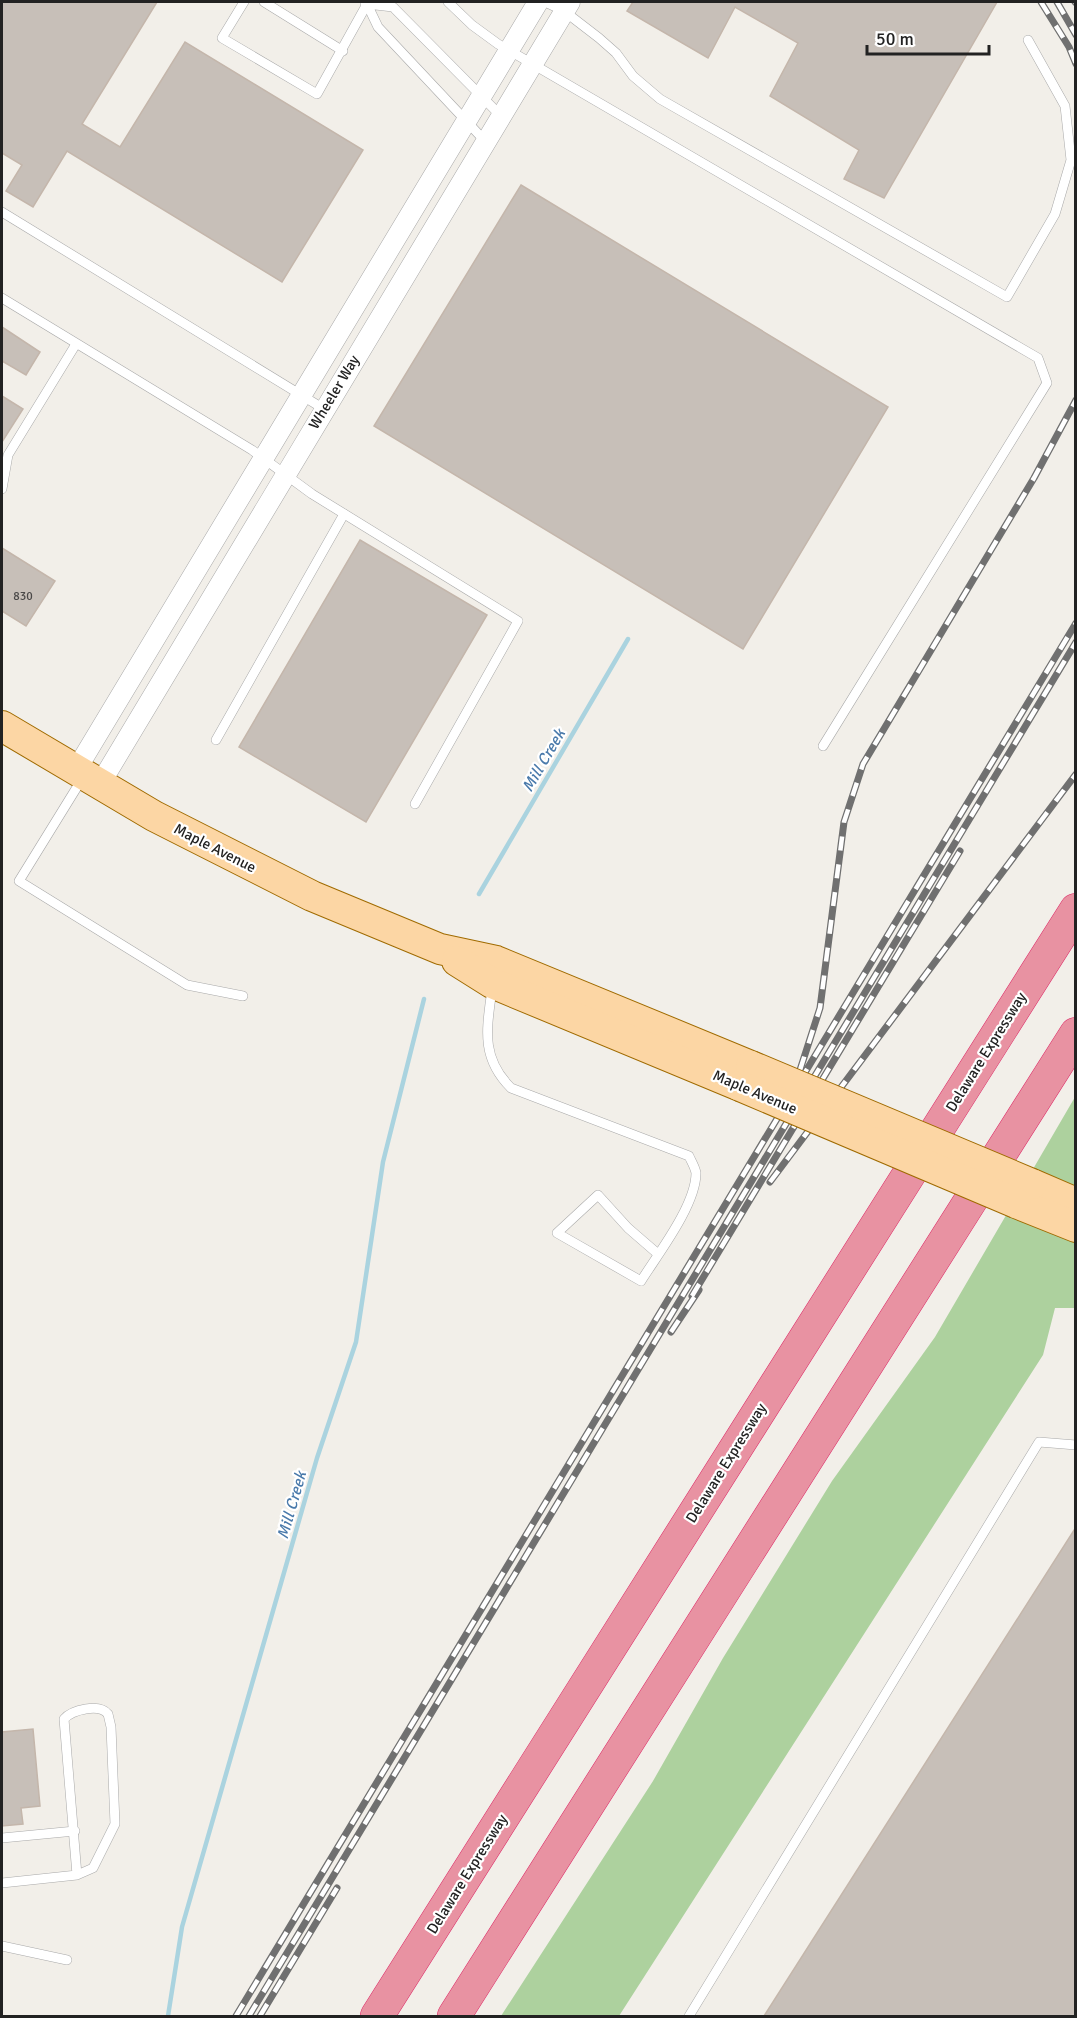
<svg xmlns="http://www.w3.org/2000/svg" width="1077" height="2018" font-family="Signika,sans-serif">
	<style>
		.forest { fill: #add19e }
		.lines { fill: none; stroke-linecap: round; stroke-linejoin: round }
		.stream { stroke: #aad3df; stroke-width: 4.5 }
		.building { fill: #c7bfb8; stroke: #c4b6ab; stroke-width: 1.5 }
		.lane-casing { stroke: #a9a9a9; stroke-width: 10 }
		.street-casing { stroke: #a9a9a9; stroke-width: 21 }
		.primary-casing { stroke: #a06b00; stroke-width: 32 }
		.highway-casing { stroke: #dc2a67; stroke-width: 34 }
		.lane { stroke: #fff; stroke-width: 9 }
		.street { stroke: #fff; stroke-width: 20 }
		.primary { stroke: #fcd6a4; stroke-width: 30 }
		.highway { stroke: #e892a2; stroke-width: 33 }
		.rail-casing { stroke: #707070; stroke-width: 7 }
		.rail { stroke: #fff; stroke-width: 4.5; stroke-dasharray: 14; stroke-linecap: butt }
		.primary-bridge-casing { stroke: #a06b00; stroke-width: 32; stroke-linecap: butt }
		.primary-bridge { stroke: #fcd6a4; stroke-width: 30 }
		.labels { text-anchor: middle; stroke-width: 4.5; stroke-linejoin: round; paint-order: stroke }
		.number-label { font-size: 12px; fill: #4b4948 }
		.street-label { font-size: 15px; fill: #222; stroke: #fff }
		.water-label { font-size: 16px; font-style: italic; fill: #4a7aab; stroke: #fff }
	</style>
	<rect width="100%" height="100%" fill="#f2efe9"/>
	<polygon class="forest" points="1075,1097 1075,1308 1055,1308 1043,1355 619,2016 501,2016 653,1781 723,1658 832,1481 935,1337"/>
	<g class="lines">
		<g class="stream">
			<polyline points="479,894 628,639"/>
			<polyline points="168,2016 182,1927 317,1458 356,1342 383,1162 424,999"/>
		</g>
	</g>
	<g class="building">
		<polygon points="2,2 157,2 82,124 120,147 185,42 363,150 282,282 67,151 33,207 6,191 22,165 2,153"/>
		<polygon points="633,2 997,2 884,198 844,179 859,150 770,96 798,43 735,7 708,58 627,11"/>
		<polygon points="521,185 888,407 743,649 374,426"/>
		<polygon points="2,327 40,352 26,375 2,361"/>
		<polygon points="2,396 23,409 2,442"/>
		<polygon points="360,540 487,615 366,822 239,747"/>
		<polygon points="2,548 55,581 26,626 2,611"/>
		<polygon points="1076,1527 1076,2016 764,2016"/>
		<polygon points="33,1729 40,1806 21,1808 23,1824 2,1826 2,1732"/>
	</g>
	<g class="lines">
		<g class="lane-casing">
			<g id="lane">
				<polyline points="244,2 222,38 317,94 367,4 365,3"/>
				<polyline points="264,2 343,51"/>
				<polyline points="448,2 472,25 498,44 1038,358 1047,383 823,746"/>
				<polyline points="545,2 564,11 599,38 616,53 633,76 660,99 1007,297 1055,214 1071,160 1065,106 1028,40"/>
				<polyline points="485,141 378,27 367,4 393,7 501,116"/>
				<polyline points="2,212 324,409"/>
				<polyline points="2,298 252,450 312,494 518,621 415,804"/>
				<polyline points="2,489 8,455 76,344"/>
				<polyline points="216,740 344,514"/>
				<polyline points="82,779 19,881 187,985 243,996"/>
				<path d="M492 989C487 1028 480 1057 511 1088L689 1156C691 1161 695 1167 696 1173 696 1205 658 1254 641 1281L557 1233 598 1195 628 1228 658 1254"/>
				<polyline points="2,1838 75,1831"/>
				<path d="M2 1883 77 1875 93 1868 115 1824 111 1727 108 1714C99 1703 72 1710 64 1719L77 1875"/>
				<polyline points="2,1946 67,1960"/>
				<polyline points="689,2016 1039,1442 1076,1445"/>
			</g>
		</g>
		<g class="street-casing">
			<g id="street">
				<polyline points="76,770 538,2"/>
				<polyline points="100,784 570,2"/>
			</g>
		</g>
		<g class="primary-casing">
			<g id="primary">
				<polyline points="2,726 154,816 312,896 440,949 496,961 751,1066"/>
				<polyline points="457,961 492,983 740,1086"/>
				<polyline points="1032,1184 1076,1203"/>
				<polyline points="1016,1203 1076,1227"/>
			</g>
		</g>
		<g class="highway-casing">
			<g id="highway">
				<polyline points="377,2016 1076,910"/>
				<polyline points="454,2016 1076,1034"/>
			</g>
		</g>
		<use href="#lane" class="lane"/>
		<use href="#street" class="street"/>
		<use href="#primary" class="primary"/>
		<use href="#highway" class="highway"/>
		<g class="rail-casing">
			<g id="rail">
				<polyline points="1041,2 1069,47 1076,64"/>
				<polyline points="1057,2 1076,35"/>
				<polyline points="1075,2 1076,3"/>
				<polyline points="800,1070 820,1008 844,822 863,764 1034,478 1076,400"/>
				<polyline points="770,1182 1076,774"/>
				<polyline points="692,1296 960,851"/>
				<polyline points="671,1332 699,1290"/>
				<polyline points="236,2016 1076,623"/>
				<polyline points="249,2016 1076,642"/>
				<polyline points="260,2016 337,1888"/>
			</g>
		</g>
		<use href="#rail" class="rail"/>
		<g class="primary-bridge-casing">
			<g id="primary-bridge">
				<polyline points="751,1066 1032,1184"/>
				<polyline points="740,1086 1016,1203"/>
			</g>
		</g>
		<use href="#primary-bridge" class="primary-bridge"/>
	</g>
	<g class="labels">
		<g class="number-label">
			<text x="23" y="600">830</text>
		</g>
		<g class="street-label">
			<text transform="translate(334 392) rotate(-59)" y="5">Wheeler Way</text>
			<text transform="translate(215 848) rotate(27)" y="5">Maple Avenue</text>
			<text transform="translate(986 1052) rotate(-58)" y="5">Delaware Expressway</text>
			<text transform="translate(755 1092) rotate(23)" y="5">Maple Avenue</text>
			<text transform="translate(726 1463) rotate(-58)" y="5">Delaware Expressway</text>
			<text transform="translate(467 1874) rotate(-58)" y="5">Delaware Expressway</text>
		</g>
		<g class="water-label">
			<text transform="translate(543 760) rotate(-60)" y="6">Mill Creek</text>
			<text transform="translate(291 1505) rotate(-74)" y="6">Mill Creek</text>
		</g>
	</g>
	<rect width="1077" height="2018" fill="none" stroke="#222222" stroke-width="6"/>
	<path d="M867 45v9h122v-9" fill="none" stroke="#222222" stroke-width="3"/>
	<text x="876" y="45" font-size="18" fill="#222222" stroke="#ffffff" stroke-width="4.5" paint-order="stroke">50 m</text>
</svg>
